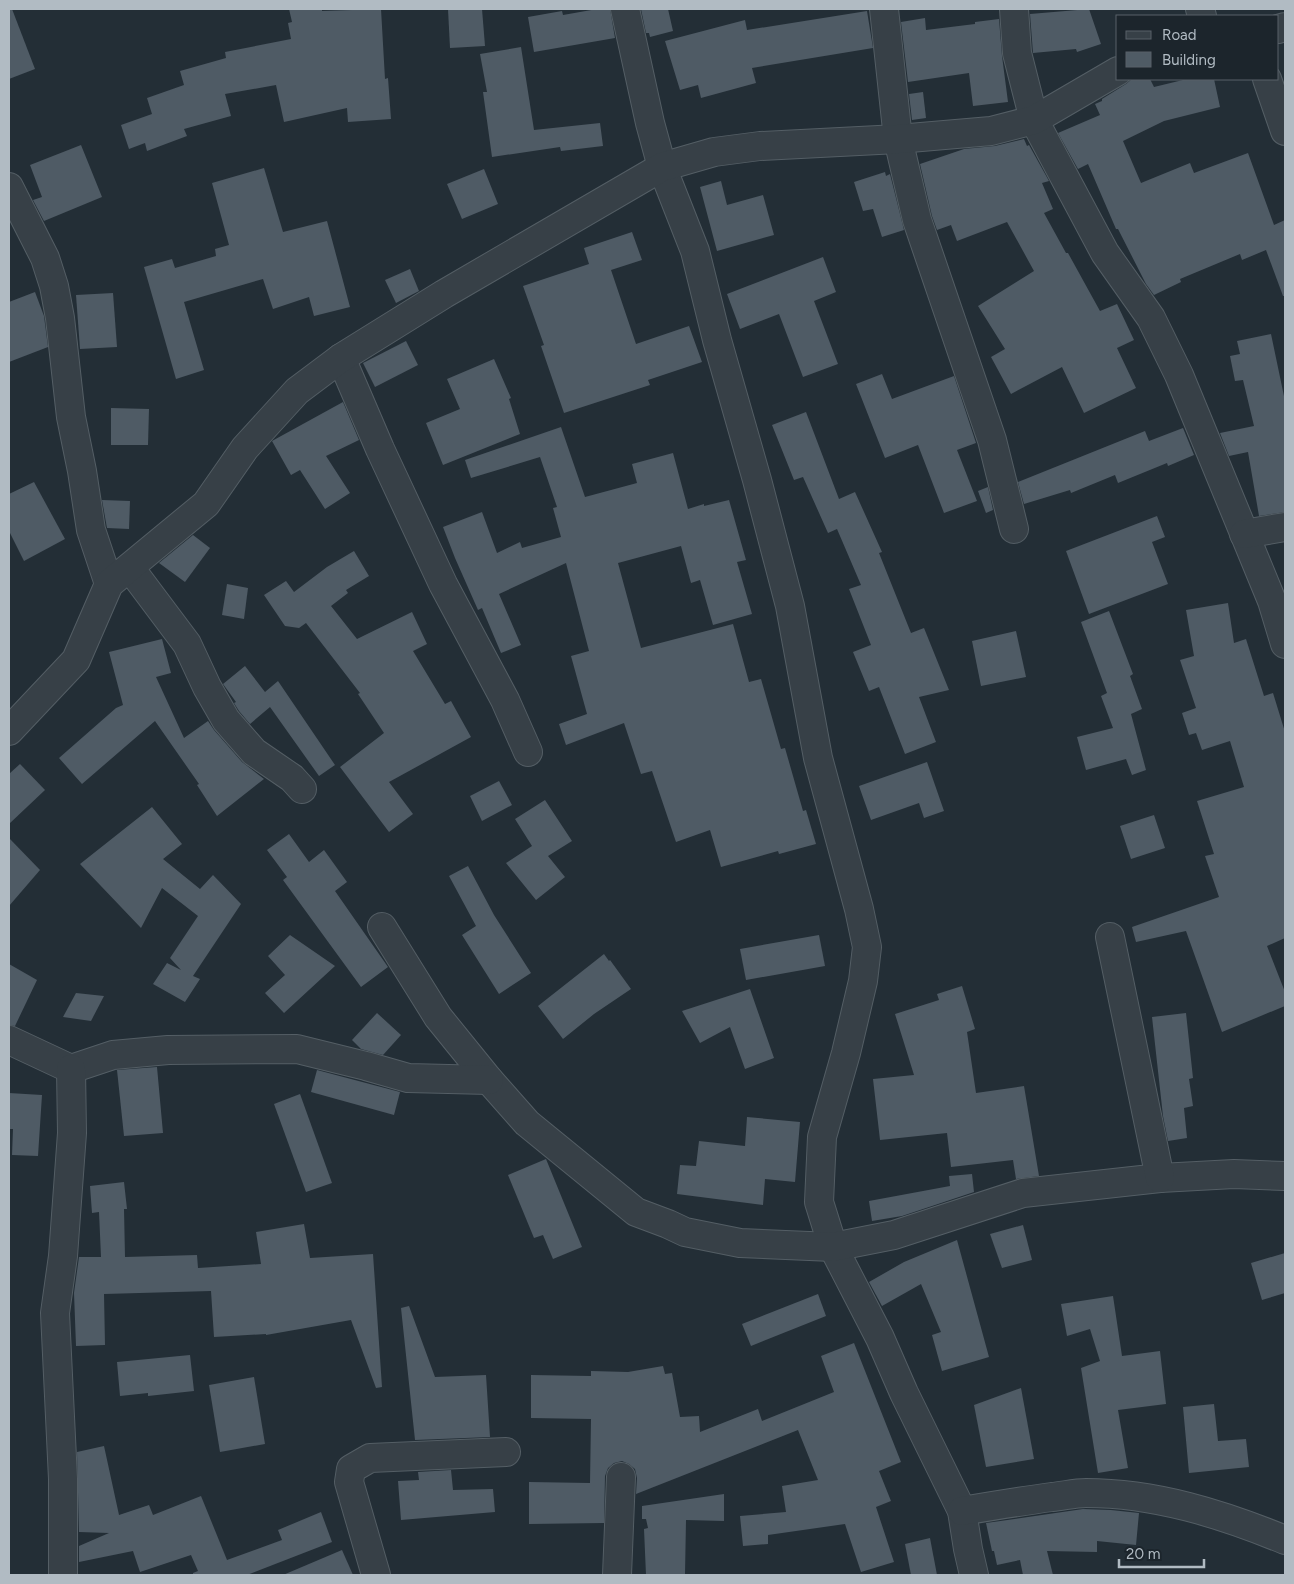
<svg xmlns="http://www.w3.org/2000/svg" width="1294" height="1584" font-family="Figtree,sans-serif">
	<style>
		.building { fill: #4f5b65 }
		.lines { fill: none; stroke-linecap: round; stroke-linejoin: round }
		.minor-casing { stroke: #545e65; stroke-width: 30 }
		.minor { stroke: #374047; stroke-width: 28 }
	</style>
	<rect width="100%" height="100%" fill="#232e36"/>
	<g class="building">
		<polygon points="9,9 12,9 35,69 9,79"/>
		<polygon points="289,9 322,9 322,11 381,9 385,79 388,78 391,119 348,122 347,108 284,122 276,85 225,94 231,116 184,129 187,136 147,151 145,143 129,149 121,125 152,114 147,98 184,85 180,71 226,58 225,52 291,39 288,23 292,22"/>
		<polygon points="448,9 482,9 485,46 450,48"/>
		<polygon points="597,9 610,9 615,38 534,52 528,17 562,11 563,15"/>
		<polygon points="641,9 668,9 673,31 650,37 649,33 646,33"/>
		<polygon points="1089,9 1101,44 1077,52 1076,49 1033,53 1030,14"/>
		<polygon points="867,11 873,48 752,68 756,83 701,98 698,85 680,90 665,41 745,20 747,30"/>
		<polygon points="925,18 926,30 975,24 975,22 999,19 1002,56 1008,102 973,106 969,73 908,82 901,22"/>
		<polygon points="521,47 534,130 600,123 603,146 561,151 560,147 492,157 483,92 487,92 480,54"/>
		<polygon points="1132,79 1150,79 1154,87 1187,79 1214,79 1220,107 1164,121 1123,141 1141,183 1190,163 1194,173 1248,153 1274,225 1285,220 1285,296 1283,296 1266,250 1242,260 1240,254 1180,279 1181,282 1154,295 1146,284 1118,229 1116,229 1088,164 1078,169 1058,133 1100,115 1095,104 1102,101 1102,99 1126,84"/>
		<polygon points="923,92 926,118 912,120 909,94"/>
		<polygon points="1024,139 1027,146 1029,145 1049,181 1042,183 1053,209 1044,213 1066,253 1068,253 1100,311 1117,304 1134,340 1117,348 1136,388 1084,413 1062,367 1011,394 991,357 1005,349 978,306 1034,271 1007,222 957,241 951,225 937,230 932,216 920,164 964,149 995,146"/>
		<polygon points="81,145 102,197 44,221 33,200 42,197 30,165"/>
		<polygon points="264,168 283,232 327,221 350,307 314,316 309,297 273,309 263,279 184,302 204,370 176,379 144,267 172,259 175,268 216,256 215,249 229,245 212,183"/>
		<polygon points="484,169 498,204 462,219 447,184"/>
		<polygon points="885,172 886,176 890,174 904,230 882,237 873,209 863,211 854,182"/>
		<polygon points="721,181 727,205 763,195 774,235 717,251 700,187"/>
		<polygon points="632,232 642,260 611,270 636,344 689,326 702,362 648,380 650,385 564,413 541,346 544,345 523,286 589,264 584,248"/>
		<polygon points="823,257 836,292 814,301 838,364 803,377 779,314 740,329 727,294"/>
		<polygon points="410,269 419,291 396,303 385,280"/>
		<polygon points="35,292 44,316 48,347 9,362 9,302"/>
		<polygon points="113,293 117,347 80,349 76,295"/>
		<polygon points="1271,334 1285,401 1285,512 1259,516 1248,452 1229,456 1220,433 1254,426 1243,380 1235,381 1230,356 1240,354 1237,341"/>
		<polygon points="406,341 418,365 375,387 363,363"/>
		<polygon points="494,359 511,398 509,399 520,434 443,465 426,423 460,409 447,379"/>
		<polygon points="882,374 892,399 954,376 976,443 957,450 977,501 944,513 918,445 885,458 856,384"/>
		<polygon points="343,402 359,440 326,456 350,493 325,509 300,470 291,475 272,441"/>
		<polygon points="111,408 149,409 148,445 111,445"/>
		<polygon points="806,412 839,499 855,492 882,552 879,553 911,633 924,628 949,690 919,697 936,742 905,754 879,687 869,691 853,652 871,645 849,589 861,585 837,529 828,533 803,477 794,480 772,425"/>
		<polygon points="561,427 585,497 637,483 632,464 673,453 688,509 704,504 704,506 729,500 746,560 737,562 752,614 713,625 700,580 691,583 681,546 618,563 641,648 733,624 749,682 761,679 781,749 785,748 803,811 806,810 816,844 779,854 778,851 721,867 710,830 676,842 652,771 641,774 624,723 566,745 559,724 587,714 571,656 589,651 566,563 499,594 521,645 501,653 482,608 478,610 455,558 443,527 482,512 497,553 520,542 522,548 561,537 553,508 557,507 540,457 471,478 465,460"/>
		<polygon points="1183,428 1194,455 1168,466 1167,463 1118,483 1115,475 1071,493 1070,490 1024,504 1018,482 1145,431 1149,441"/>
		<polygon points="34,482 65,539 24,561 9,531 9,494"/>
		<polygon points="988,487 993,510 986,513 978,491"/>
		<polygon points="102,500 130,501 129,529 107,528"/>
		<polygon points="1157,516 1165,537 1152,542 1168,584 1089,614 1066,551"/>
		<polygon points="193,535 210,548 185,582 159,563"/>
		<polygon points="354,551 369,576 346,590 348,593 331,606 357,639 412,612 427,644 413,651 445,704 451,701 471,737 389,782 413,814 389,832 340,767 384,733 358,694 360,693 306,623 299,628 285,626 264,595 286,581 294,592 327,567"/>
		<polygon points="227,584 248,588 244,619 222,615"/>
		<polygon points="1228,603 1234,643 1246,639 1264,696 1273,693 1285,732 1285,938 1267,946 1285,992 1285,1006 1222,1032 1186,931 1136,942 1132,927 1219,897 1205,856 1214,854 1197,801 1244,787 1230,741 1202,750 1196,733 1189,735 1182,713 1196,708 1180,660 1194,656 1186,610"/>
		<polygon points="1109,611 1133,674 1130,676 1142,709 1131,714 1146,770 1132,775 1126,759 1086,770 1077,737 1113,728 1101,696 1107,693 1081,622"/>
		<polygon points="1016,631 1026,677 981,686 972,641"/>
		<polygon points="162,639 171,673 156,677 184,738 208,721 214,730 242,762 264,779 217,816 197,785 199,784 155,721 82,784 59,758 116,708 123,705 109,652"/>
		<polygon points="245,666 265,692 278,681 335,765 319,776 270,707 250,724 239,711 234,703 236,702 223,684"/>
		<polygon points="927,762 944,811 924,818 919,803 871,820 859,786"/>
		<polygon points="20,764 45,790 9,824 9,774"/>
		<polygon points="499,781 512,805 482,821 470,796"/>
		<polygon points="545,800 572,841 548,856 565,877 536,900 506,863 532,846 515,819"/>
		<polygon points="152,807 182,844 163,859 200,889 213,875 241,904 193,976 200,979 185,1002 153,984 167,963 181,970 170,958 198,916 162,888 141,928 80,864"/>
		<polygon points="1154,815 1165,848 1131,859 1120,826"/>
		<polygon points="289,834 309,862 324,850 347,882 335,891 388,967 361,987 283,880 287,877 267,850"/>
		<polygon points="9,838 40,870 9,906"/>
		<polygon points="468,866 494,915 531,973 499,994 462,935 476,926 449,876"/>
		<polygon points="290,935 335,966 284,1013 265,993 285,975 268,956"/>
		<polygon points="819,935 825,966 746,980 740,949"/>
		<polygon points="604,954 609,961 610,960 631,989 594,1014 563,1039 538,1006"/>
		<polygon points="9,964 37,980 15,1026 9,1025"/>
		<polygon points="962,986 975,1029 967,1032 976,1093 1024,1086 1039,1176 1016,1179 1013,1160 951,1167 947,1133 880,1140 873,1079 914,1075 895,1014 939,1000 937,994"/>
		<polygon points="750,989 774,1058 745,1069 730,1027 700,1043 682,1011"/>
		<polygon points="76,993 104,996 91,1021 63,1017"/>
		<polygon points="377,1013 401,1035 383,1055 361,1049 352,1040"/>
		<polygon points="1186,1013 1193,1078 1189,1079 1193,1106 1184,1108 1187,1138 1168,1141 1163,1116 1152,1017"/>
		<polygon points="157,1067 163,1133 124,1136 117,1070"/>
		<polygon points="317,1070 400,1092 394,1115 311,1092"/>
		<polygon points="9,1093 42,1095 38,1156 12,1155 13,1129 9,1129"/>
		<polygon points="300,1094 332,1183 306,1192 274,1104"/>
		<polygon points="747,1117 800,1122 795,1182 765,1179 763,1205 677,1194 680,1165 696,1166 699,1141 745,1146"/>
		<polygon points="546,1159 582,1247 553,1259 543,1235 534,1238 508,1175"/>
		<polygon points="972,1174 974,1192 902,1216 872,1221 869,1201 950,1186 949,1176"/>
		<polygon points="124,1182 127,1209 124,1209 125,1257 197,1255 198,1268 261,1264 256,1232 304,1224 310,1258 373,1254 382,1387 376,1388 351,1320 266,1335 266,1334 214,1337 211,1291 104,1294 105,1345 76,1346 74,1293 79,1257 101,1257 99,1212 92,1213 90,1186"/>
		<polygon points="1023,1225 1032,1260 1002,1268 990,1234"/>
		<polygon points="957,1240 989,1357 942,1371 932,1335 941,1332 921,1284 882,1306 869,1282 904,1262"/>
		<polygon points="1285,1253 1285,1293 1262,1300 1251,1263"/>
		<polygon points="818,1294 826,1316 751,1346 742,1324"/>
		<polygon points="1113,1296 1122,1356 1160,1351 1166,1404 1118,1410 1128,1468 1098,1473 1081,1368 1100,1361 1090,1329 1067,1336 1061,1304"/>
		<polygon points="409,1306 435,1377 486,1375 490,1437 415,1440 401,1308"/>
		<polygon points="854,1343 901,1462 879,1471 891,1501 876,1507 894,1562 861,1572 845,1524 768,1535 768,1544 743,1546 740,1516 786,1512 782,1486 818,1480 798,1430 636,1494 637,1478 635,1469 629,1464 622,1461 614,1463 608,1468 605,1476 604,1523 529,1524 529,1482 590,1483 591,1419 531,1418 531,1375 591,1376 591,1371 628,1372 663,1366 665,1374 672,1373 680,1417 699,1416 700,1432 758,1409 762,1421 834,1392 821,1356"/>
		<polygon points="190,1355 194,1391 148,1396 148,1393 120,1396 117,1362"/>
		<polygon points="254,1377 265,1444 220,1452 209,1385"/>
		<polygon points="1021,1388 1034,1459 986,1467 974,1405"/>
		<polygon points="1214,1404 1218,1441 1246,1439 1249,1467 1189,1473 1183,1407"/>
		<polygon points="104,1446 119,1515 149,1505 153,1515 201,1496 227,1560 282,1540 278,1530 321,1512 332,1542 247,1575 193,1575 193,1573 198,1571 191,1555 140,1572 133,1551 79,1562 79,1546 109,1533 79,1532 77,1452"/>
		<polygon points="451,1470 453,1490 493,1489 495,1512 401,1520 398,1481 419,1480 418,1472"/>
		<polygon points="724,1494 724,1521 686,1520 685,1575 646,1575 644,1529 648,1528 646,1519 642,1519 642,1506"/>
		<polygon points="1083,1509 1111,1510 1139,1513 1136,1545 1097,1541 1097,1552 1047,1551 1053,1575 1023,1575 1020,1560 997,1565 994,1551 992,1551 986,1523"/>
		<polygon points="930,1538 937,1575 911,1575 905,1544"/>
		<polygon points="342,1550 353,1575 283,1575"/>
	</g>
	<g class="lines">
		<g class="minor-casing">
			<g id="minor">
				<polyline points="625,9 650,123 662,167 695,251 717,340 757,480 790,606 818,758 859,909 867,947 863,981 846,1053 822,1137 819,1202 833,1247 880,1338 904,1393 962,1511 968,1549 974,1575"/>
				<polyline points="884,9 898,139 917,220 992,440 1014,529"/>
				<polyline points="1014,9 1017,53 1034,120 1105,253 1151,318 1179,375 1272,601 1285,644"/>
				<polyline points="1200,9 1202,16"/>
				<polyline points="1278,29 1285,27"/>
				<polyline points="1267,79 1285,131"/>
				<polyline points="9,187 45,258 54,286 60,318 71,417 82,471 91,530 109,584"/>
				<polyline points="341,358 380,449 443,584 505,700 528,752"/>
				<polyline points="1244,534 1285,527"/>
				<polyline points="130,568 187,644 207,687 226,720 254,752 292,778 302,789"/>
				<polyline points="9,731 76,660 109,584 206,504 245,448 297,391 341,358 444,294 662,167 714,152 760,146 898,139 991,131 1034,120 1118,71"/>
				<polyline points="382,927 438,1017 489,1080 527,1123 636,1212 668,1224 685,1232 740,1243 833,1247 894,1235 1023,1193 1160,1178 1234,1174 1285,1176"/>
				<polyline points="1110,937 1160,1178"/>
				<polyline points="9,1040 71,1069 113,1055 168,1050 297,1049 366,1066 408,1078 489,1080"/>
				<path d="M962 1511C992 1506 1022 1501 1052 1497 1063 1496 1075 1493 1086 1493 1155 1493 1222 1514 1285 1540"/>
				<polyline points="63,1575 63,1479 55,1313 63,1256 72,1133 71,1069"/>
				<polyline points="376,1575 349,1482 351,1469 370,1458 506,1452"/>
				<polyline points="617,1575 621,1477"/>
			</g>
		</g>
		<use href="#minor" class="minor"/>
	</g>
	<rect width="1294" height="1584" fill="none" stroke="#b1bbc3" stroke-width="20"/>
	<rect x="1116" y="15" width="162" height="65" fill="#1c252c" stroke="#586168"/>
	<rect x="1126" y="31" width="25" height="8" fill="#374047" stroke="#586168"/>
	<text x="1162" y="40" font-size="15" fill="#b1bbc3">Road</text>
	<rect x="1126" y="52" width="25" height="15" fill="#4f5b65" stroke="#586168"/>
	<text x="1162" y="65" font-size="15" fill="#b1bbc3">Building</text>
	<path d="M1119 1559v8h85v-8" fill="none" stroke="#b1bbc3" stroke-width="2.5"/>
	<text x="1126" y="1559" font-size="15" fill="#b1bbc3" stroke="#1c252c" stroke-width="4" paint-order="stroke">20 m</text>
</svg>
